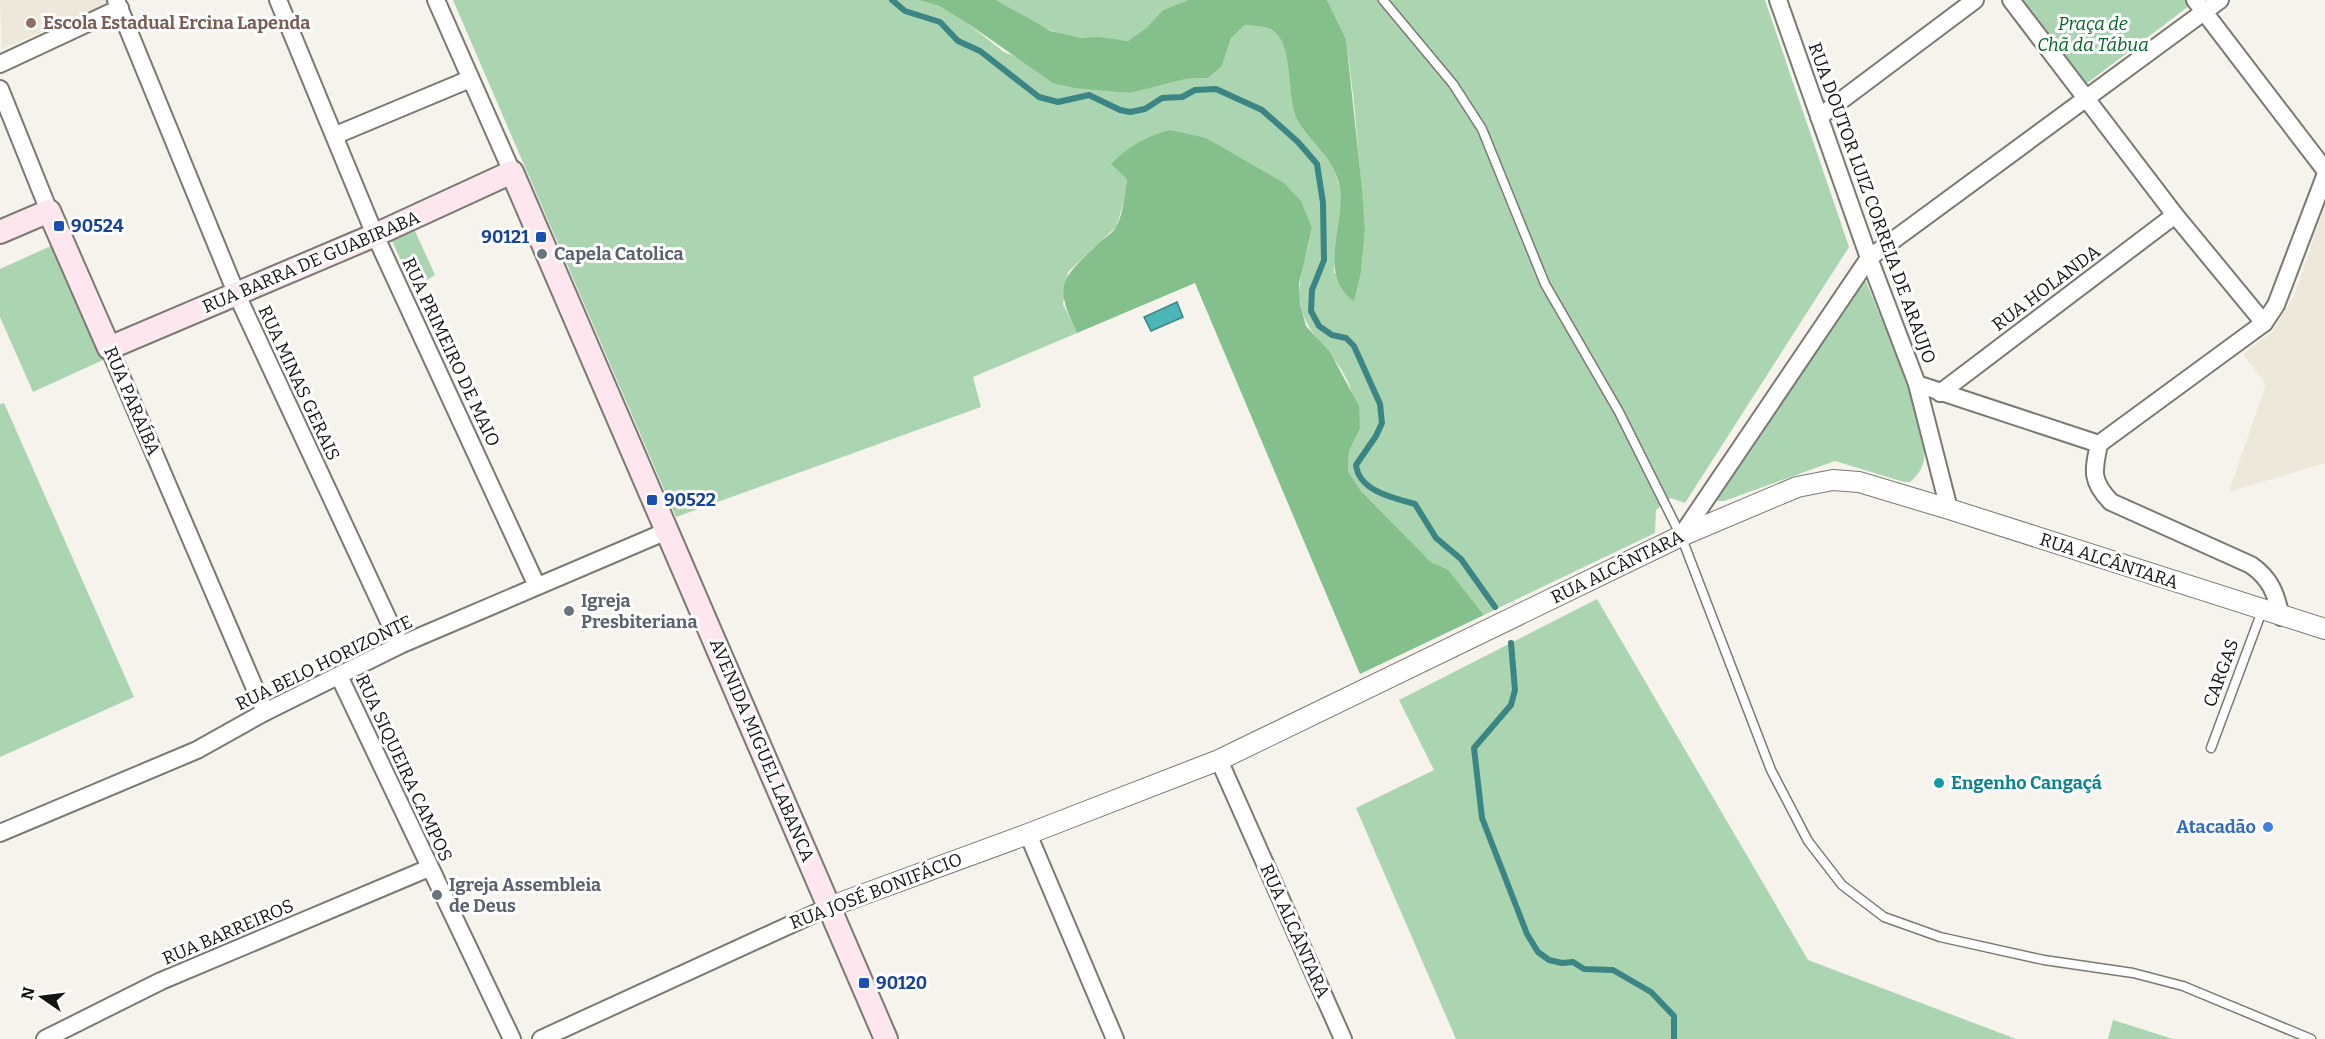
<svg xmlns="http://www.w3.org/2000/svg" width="2325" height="1039" font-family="Bitter,serif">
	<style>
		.built { fill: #ede8d9 }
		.green { fill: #abd5b0 }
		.forest { fill: #83c08c }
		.water { fill: #4cb6b7; stroke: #3b8585; stroke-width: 1.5 }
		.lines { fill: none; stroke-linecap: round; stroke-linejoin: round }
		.stream { stroke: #3b8585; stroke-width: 6 }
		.service-casing { stroke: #7a7972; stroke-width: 11 }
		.minor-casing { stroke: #7a7972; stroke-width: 20 }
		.tertiary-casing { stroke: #7a7972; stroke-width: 22 }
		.secondary-casing { stroke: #7a7972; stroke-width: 26 }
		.service { stroke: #fff; stroke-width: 8 }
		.minor { stroke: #fff; stroke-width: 16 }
		.tertiary { stroke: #fff; stroke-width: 20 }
		.secondary { stroke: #fee6ee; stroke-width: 22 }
		.education-dot { fill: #8d6e63; stroke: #fff; stroke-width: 2 }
		.transit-dot { fill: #1a4fb4; stroke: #fff; stroke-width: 2 }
		.worship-dot { fill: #6b7280; stroke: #fff; stroke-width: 2 }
		.culture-dot { fill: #0f9aa8; stroke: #fff; stroke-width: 2 }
		.shop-dot { fill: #3f7fe0; stroke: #fff; stroke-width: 2 }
		.labels { text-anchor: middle; stroke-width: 6; stroke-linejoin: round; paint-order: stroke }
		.education-label { font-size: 18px; font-weight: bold; fill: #785e54; stroke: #fff; text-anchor: start }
		.park-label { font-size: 18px; font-style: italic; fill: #006324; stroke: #fff }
		.street-label { font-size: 18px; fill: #141311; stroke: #fff }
		.transit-label { font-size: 18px; font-weight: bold; fill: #164399; stroke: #fff; text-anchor: start }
		.worship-label { font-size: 18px; font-weight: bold; fill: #5b616d; stroke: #fff; text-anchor: start }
		.culture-label { font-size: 18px; font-weight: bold; fill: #0d838f; stroke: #fff; text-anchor: start }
		.shop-label { font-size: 18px; font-weight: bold; fill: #366cbe; stroke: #fff; text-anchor: end }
	</style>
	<rect width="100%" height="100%" fill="#f5f3eb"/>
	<g class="built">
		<polygon points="0,0 112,0 112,2 2,49"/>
		<polygon points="2325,205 2325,463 2229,492 2266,384 2243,354 2272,332 2295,294"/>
	</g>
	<g class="green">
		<path d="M453 0H919L939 6 967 23 1004 52 1105 90 1129 93 1186 79 1208 78 1222 66 1231 38 1245 25C1252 26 1262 26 1268 28 1296 40 1286 99 1298 121 1309 142 1330 154 1337 178 1347 208 1336 242 1334 273L1361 272 1365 230 1354 103 1346 39 1327 0H1765L1849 247 1685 503 1671 498 1656 510 1655 533 1484 615 1448 571 1431 562 1361 491 1348 471 1349 451 1360 429C1356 413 1354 394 1347 380 1334 351 1303 333 1300 301 1297 277 1308 252 1312 228L1240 160 1206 138 1127 179 1125 199 1116 227 1068 272 1063 304 1077 333 973 377 981 407 676 517Z"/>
		<path d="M996 0H1188L1163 10 1146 28 1128 41C1112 39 1097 39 1082 38 1051 36 1023 15 996 0Z"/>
		<polygon points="2023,0 2185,0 2189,6 2086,84"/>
		<polygon points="415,231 435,275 414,288 392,241"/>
		<polygon points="53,245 105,359 33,392 0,317 0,269"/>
		<path d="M1863 274C1877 309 1929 428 1924 459 1923 468 1917 476 1910 482H1904L1835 461 1724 501H1718L1716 498Z"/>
		<polygon points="4,403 134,697 0,757 0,404"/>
		<polygon points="1597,599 1808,960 2016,1039 1456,1039 1356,808 1434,770 1399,700"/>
		<polygon points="2113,1020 2173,1039 2108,1039"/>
	</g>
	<g class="forest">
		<path d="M919 0H996L1051 31 1081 38 1099 37 1128 41 1146 28 1163 10 1188 0H1327L1346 39 1362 189 1365 230 1361 272 1354 301C1313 272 1352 217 1337 177 1329 154 1309 141 1298 121 1285 97 1296 39 1268 28 1261 26 1252 26 1245 25L1231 38 1222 66 1208 78 1186 79 1130 93 1075 88 1053 83 967 23 939 6Z"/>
		<path d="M1170 130 1206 138 1284 183 1301 201 1312 228 1299 284 1300 304 1306 326 1330 352 1359 406 1360 429 1349 451 1348 471 1361 491 1431 562 1448 570 1484 615 1360 674 1195 283 1077 333C1052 282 1063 278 1100 242 1106 237 1114 232 1117 225 1124 211 1125 194 1127 179L1111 164C1129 146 1145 137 1170 130Z"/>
	</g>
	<polygon class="water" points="1177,302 1183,317 1151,331 1144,317"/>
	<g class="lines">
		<g class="stream">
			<path d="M892 0 905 11 940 22 958 41 980 51 1039 97 1058 102 1089 95 1120 110 1130 112 1145 109 1162 98 1182 97 1195 90 1216 89 1262 110 1298 142 1317 164 1323 203 1324 260 1312 290 1311 311 1319 326 1332 335 1346 338 1354 346 1380 404 1382 423 1376 436 1356 465C1359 491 1393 498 1415 504L1436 538 1461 559 1495 607"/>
			<polyline points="1511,643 1515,690 1511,705 1474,748 1482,818 1527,934 1538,952 1549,960 1562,963 1573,962 1584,969 1613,970 1651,992 1674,1016 1674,1039"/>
		</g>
		<g class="service-casing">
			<g id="service">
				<polyline points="1383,0 1453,84 1482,129 1545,284 1619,412 1681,536 1771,770 1808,841 1842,885 1884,917 1940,937 2044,960 2133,973 2183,986 2311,1039"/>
				<polyline points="2211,748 2262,611"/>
			</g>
		</g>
		<g class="minor-casing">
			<g id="minor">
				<polyline points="116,0 237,295 400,645"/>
				<polyline points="278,0 375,235 537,586"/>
				<polyline points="436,0 512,172"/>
				<polyline points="1778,0 1869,258 1917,384 2099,444 2264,323 2276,305 2325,176"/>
				<polyline points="2011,0 2175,215 2264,323"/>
				<polyline points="2195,0 2325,170"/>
				<polyline points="0,64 120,8"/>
				<polyline points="0,89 49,211"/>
				<polyline points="1819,117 1975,0"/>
				<polyline points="336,135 470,79"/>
				<polyline points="109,348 265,712"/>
				<polyline points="1917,384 1949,509"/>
				<polyline points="1940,393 2175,215"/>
				<path d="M2099 444C2093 472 2091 481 2111 502L2251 565C2271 579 2276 594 2281 617"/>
				<polyline points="1681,536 1869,258 2220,0"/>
				<polyline points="339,676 512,1039"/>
				<polyline points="1219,760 1343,1039"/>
				<polyline points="0,833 197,750 265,712 400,645 667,531"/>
				<polyline points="1028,834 1115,1039"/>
				<polyline points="45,1039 161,981 429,868"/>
				<polyline points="541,1039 829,907"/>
			</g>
		</g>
		<g class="tertiary-casing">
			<polyline id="tertiary" points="829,907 1028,834 1219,760 1681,536 1797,487 1833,480 1859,482 1949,509 2325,629"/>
		</g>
		<g class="secondary-casing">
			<polyline id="secondary" points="0,232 49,211 109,348 375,235 512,172 886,1039"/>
		</g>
		<use href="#service" class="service"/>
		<use href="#minor" class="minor"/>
		<use href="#tertiary" class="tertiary"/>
		<use href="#secondary" class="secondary"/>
	</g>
	<circle class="education-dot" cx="31" cy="23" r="6"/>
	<g class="transit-dot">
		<rect x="53" y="220" width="12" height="12" rx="3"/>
		<rect x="535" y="231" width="12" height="12" rx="3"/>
		<rect x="646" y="494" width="12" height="12" rx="3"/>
		<rect x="858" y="977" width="12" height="12" rx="3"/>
	</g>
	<g class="worship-dot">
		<circle cx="542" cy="254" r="6"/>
		<circle cx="569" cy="611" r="6"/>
		<circle cx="437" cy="895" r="6"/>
	</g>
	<circle class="culture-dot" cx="1939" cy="783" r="6"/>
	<circle class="shop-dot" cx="2268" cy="827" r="6"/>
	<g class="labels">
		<g class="education-label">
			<text x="43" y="29">Escola Estadual Ercina Lapenda</text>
		</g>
		<g class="park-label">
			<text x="2093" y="30">Praça de<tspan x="2093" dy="21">Chã da Tábua</tspan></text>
		</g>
		<g class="street-label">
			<text transform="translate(1872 203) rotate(70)" y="6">RUA DOUTOR LUIZ CORREIA DE ARAUJO</text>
			<text transform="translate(311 262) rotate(-23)" y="6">RUA BARRA DE GUABIRABA</text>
			<text transform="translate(2046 288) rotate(-37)" y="6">RUA HOLANDA</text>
			<text transform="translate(451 352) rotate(65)" y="6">RUA PRIMEIRO DE MAIO</text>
			<text transform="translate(299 383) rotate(65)" y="6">RUA MINAS GERAIS</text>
			<text transform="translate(132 401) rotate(67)" y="6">RUA PARAÍBA</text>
			<text transform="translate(2109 561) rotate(18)" y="6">RUA ALCÂNTARA</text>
			<text transform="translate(1617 567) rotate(-26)" y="6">RUA ALCÂNTARA</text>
			<text transform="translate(324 663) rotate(-26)" y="6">RUA BELO HORIZONTE</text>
			<text transform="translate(2221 673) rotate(-70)" y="6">CARGAS</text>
			<text transform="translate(762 750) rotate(67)" y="6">AVENIDA MIGUEL LABANCA</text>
			<text transform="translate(404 768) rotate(65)" y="6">RUA SIQUEIRA CAMPOS</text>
			<text transform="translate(876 891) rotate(-21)" y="6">RUA JOSÉ BONIFÁCIO</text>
			<text transform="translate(1295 931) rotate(66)" y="6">RUA ALCÂNTARA</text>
			<text transform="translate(228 932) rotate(-23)" y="6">RUA BARREIROS</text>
		</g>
		<g class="transit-label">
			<text x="71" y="232">90524</text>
			<text x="529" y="243" text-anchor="end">90121</text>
			<text x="664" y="506">90522</text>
			<text x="876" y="989">90120</text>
		</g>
		<g class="worship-label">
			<text x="554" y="260">Capela Catolica</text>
			<text x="581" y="607">Igreja<tspan x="581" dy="21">Presbiteriana</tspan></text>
			<text x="449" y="891">Igreja Assembleia<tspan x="449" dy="21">de Deus</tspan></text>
		</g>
		<g class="culture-label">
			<text x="1951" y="789">Engenho Cangaçá</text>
		</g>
		<g class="shop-label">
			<text x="2256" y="833">Atacadão</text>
		</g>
	</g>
	<g transform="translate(42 997) rotate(284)" stroke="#ffffff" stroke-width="4.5" paint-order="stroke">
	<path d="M0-4.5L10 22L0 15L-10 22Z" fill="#141311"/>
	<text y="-9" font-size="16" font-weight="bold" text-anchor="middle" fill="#141311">N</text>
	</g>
</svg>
